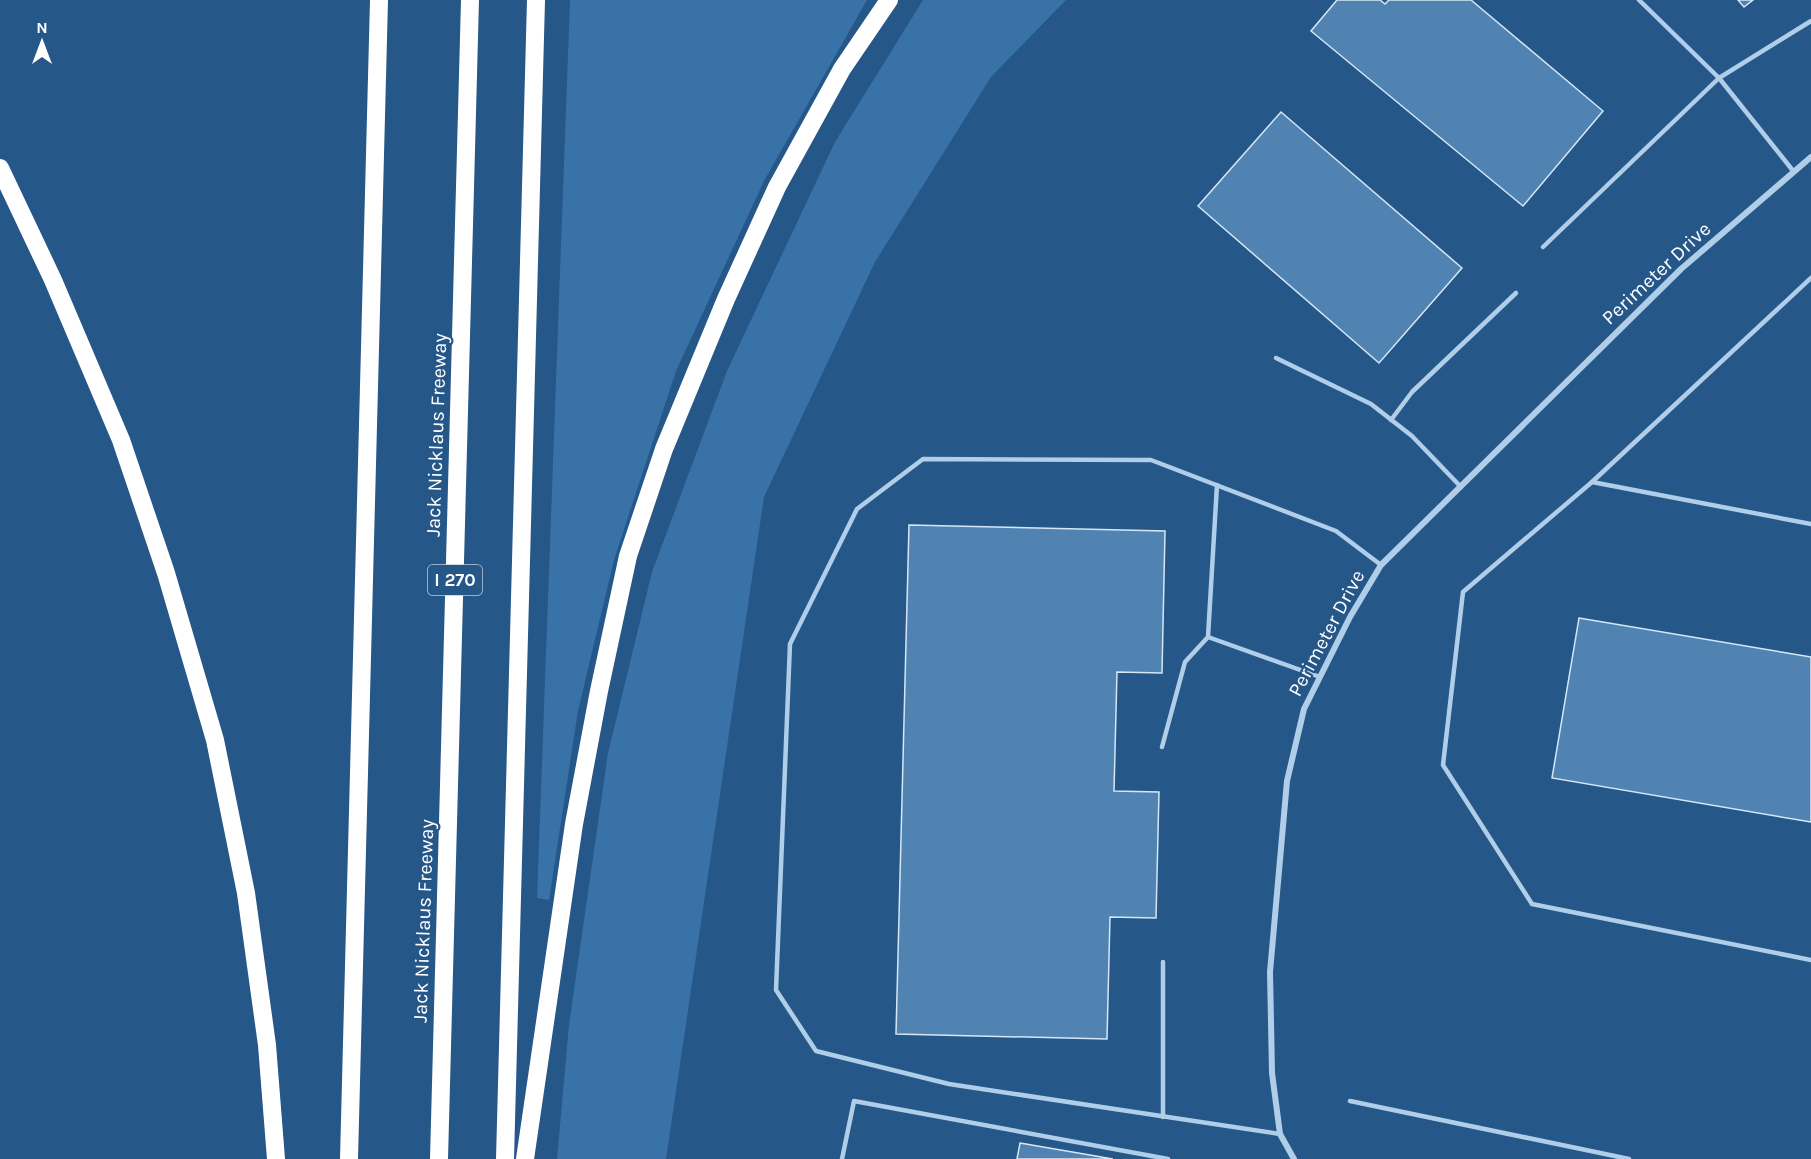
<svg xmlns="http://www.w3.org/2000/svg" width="1811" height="1159" font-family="Karla,sans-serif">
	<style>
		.green { fill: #3972a6 }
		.building { fill: #5183b2; stroke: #d5e7f7; stroke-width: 1.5 }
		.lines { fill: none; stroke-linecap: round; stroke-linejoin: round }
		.service { stroke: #b1cee9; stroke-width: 4.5 }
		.minor { stroke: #b1cee9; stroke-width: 6 }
		.motorway { stroke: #fff; stroke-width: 18 }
		.labels { text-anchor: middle; stroke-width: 4.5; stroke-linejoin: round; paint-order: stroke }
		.shield { fill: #255789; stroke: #becddc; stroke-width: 1.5 }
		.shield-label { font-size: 18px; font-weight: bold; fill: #fff }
		.street-label { font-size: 20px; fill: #fff; stroke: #255789 }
	</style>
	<rect width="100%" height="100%" fill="#255789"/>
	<g class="green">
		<polygon points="570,0 867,0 764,181 676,371 614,560 578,711 549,900 537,898"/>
		<polygon points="923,0 1066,0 991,77 875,262 764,497 666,1159 557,1159 569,1025 608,753 652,572 727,371 835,142"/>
	</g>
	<g class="building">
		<polygon points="1337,0 1380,0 1385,4 1389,0 1471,0 1603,111 1523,206 1311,31"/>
		<polygon points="1738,0 1753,0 1744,7"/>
		<polygon points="1281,112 1462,268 1379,363 1198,206"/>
		<polygon points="909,525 1165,531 1162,673 1117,672 1114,791 1159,792 1156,918 1110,917 1107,1039 896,1034"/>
		<polygon points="1579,618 1811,657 1811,822 1552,778"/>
		<polygon points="1020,1143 1113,1159 1017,1159"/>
	</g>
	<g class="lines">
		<g class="service">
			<polyline points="1639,0 1719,78 1794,172"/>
			<polyline points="1543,247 1719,78 1811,21"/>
			<polyline points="1276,358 1371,404 1412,436 1461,487"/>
			<polyline points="1391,420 1412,392 1516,293"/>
			<polyline points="1592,482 1811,278"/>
			<polyline points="1811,524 1592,482 1463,592 1443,765 1532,904 1811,960"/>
			<polyline points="1208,637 1320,677"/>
			<polyline points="1162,747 1185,662 1208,637 1217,485"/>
			<polyline points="1163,962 1163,1117"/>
			<polyline points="1350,1101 1629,1159"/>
			<polyline points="1280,1134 949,1084 816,1051 776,990 790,644 857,509 923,459 1151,460 1336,531 1381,565"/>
			<polyline points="842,1159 854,1101 1168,1159"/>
		</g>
		<polyline class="minor" points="1294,1159 1280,1134 1272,1073 1270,972 1287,781 1304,709 1350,617 1381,565 1681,269 1811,157"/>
		<g class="motorway">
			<polyline points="0,168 53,280 121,440 166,573 215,740 246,893 267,1045 276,1159"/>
			<polyline points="349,1159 379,0"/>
			<polyline points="439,1159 470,0"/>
			<polyline points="505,1159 536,0"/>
			<polyline points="525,1159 574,824 599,691 628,556 664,449 726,299 777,187 842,69 889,0"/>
		</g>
	</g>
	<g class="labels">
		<rect class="shield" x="428" y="565" width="54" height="30" rx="4.5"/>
		<g class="shield-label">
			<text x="455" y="586">I 270</text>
		</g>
		<g class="street-label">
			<text transform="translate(1656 273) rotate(-43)" y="7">Perimeter Drive</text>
			<text transform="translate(436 435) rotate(-88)" y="7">Jack Nicklaus Freeway</text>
			<text transform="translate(1326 633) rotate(-62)" y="7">Perimeter Drive</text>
			<text transform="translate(423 921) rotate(-88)" y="7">Jack Nicklaus Freeway</text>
		</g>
	</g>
	<g transform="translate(42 42)" stroke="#255789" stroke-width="4.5" paint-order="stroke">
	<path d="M0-4.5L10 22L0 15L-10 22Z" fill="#ffffff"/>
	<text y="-9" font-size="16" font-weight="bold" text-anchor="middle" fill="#ffffff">N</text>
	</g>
</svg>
